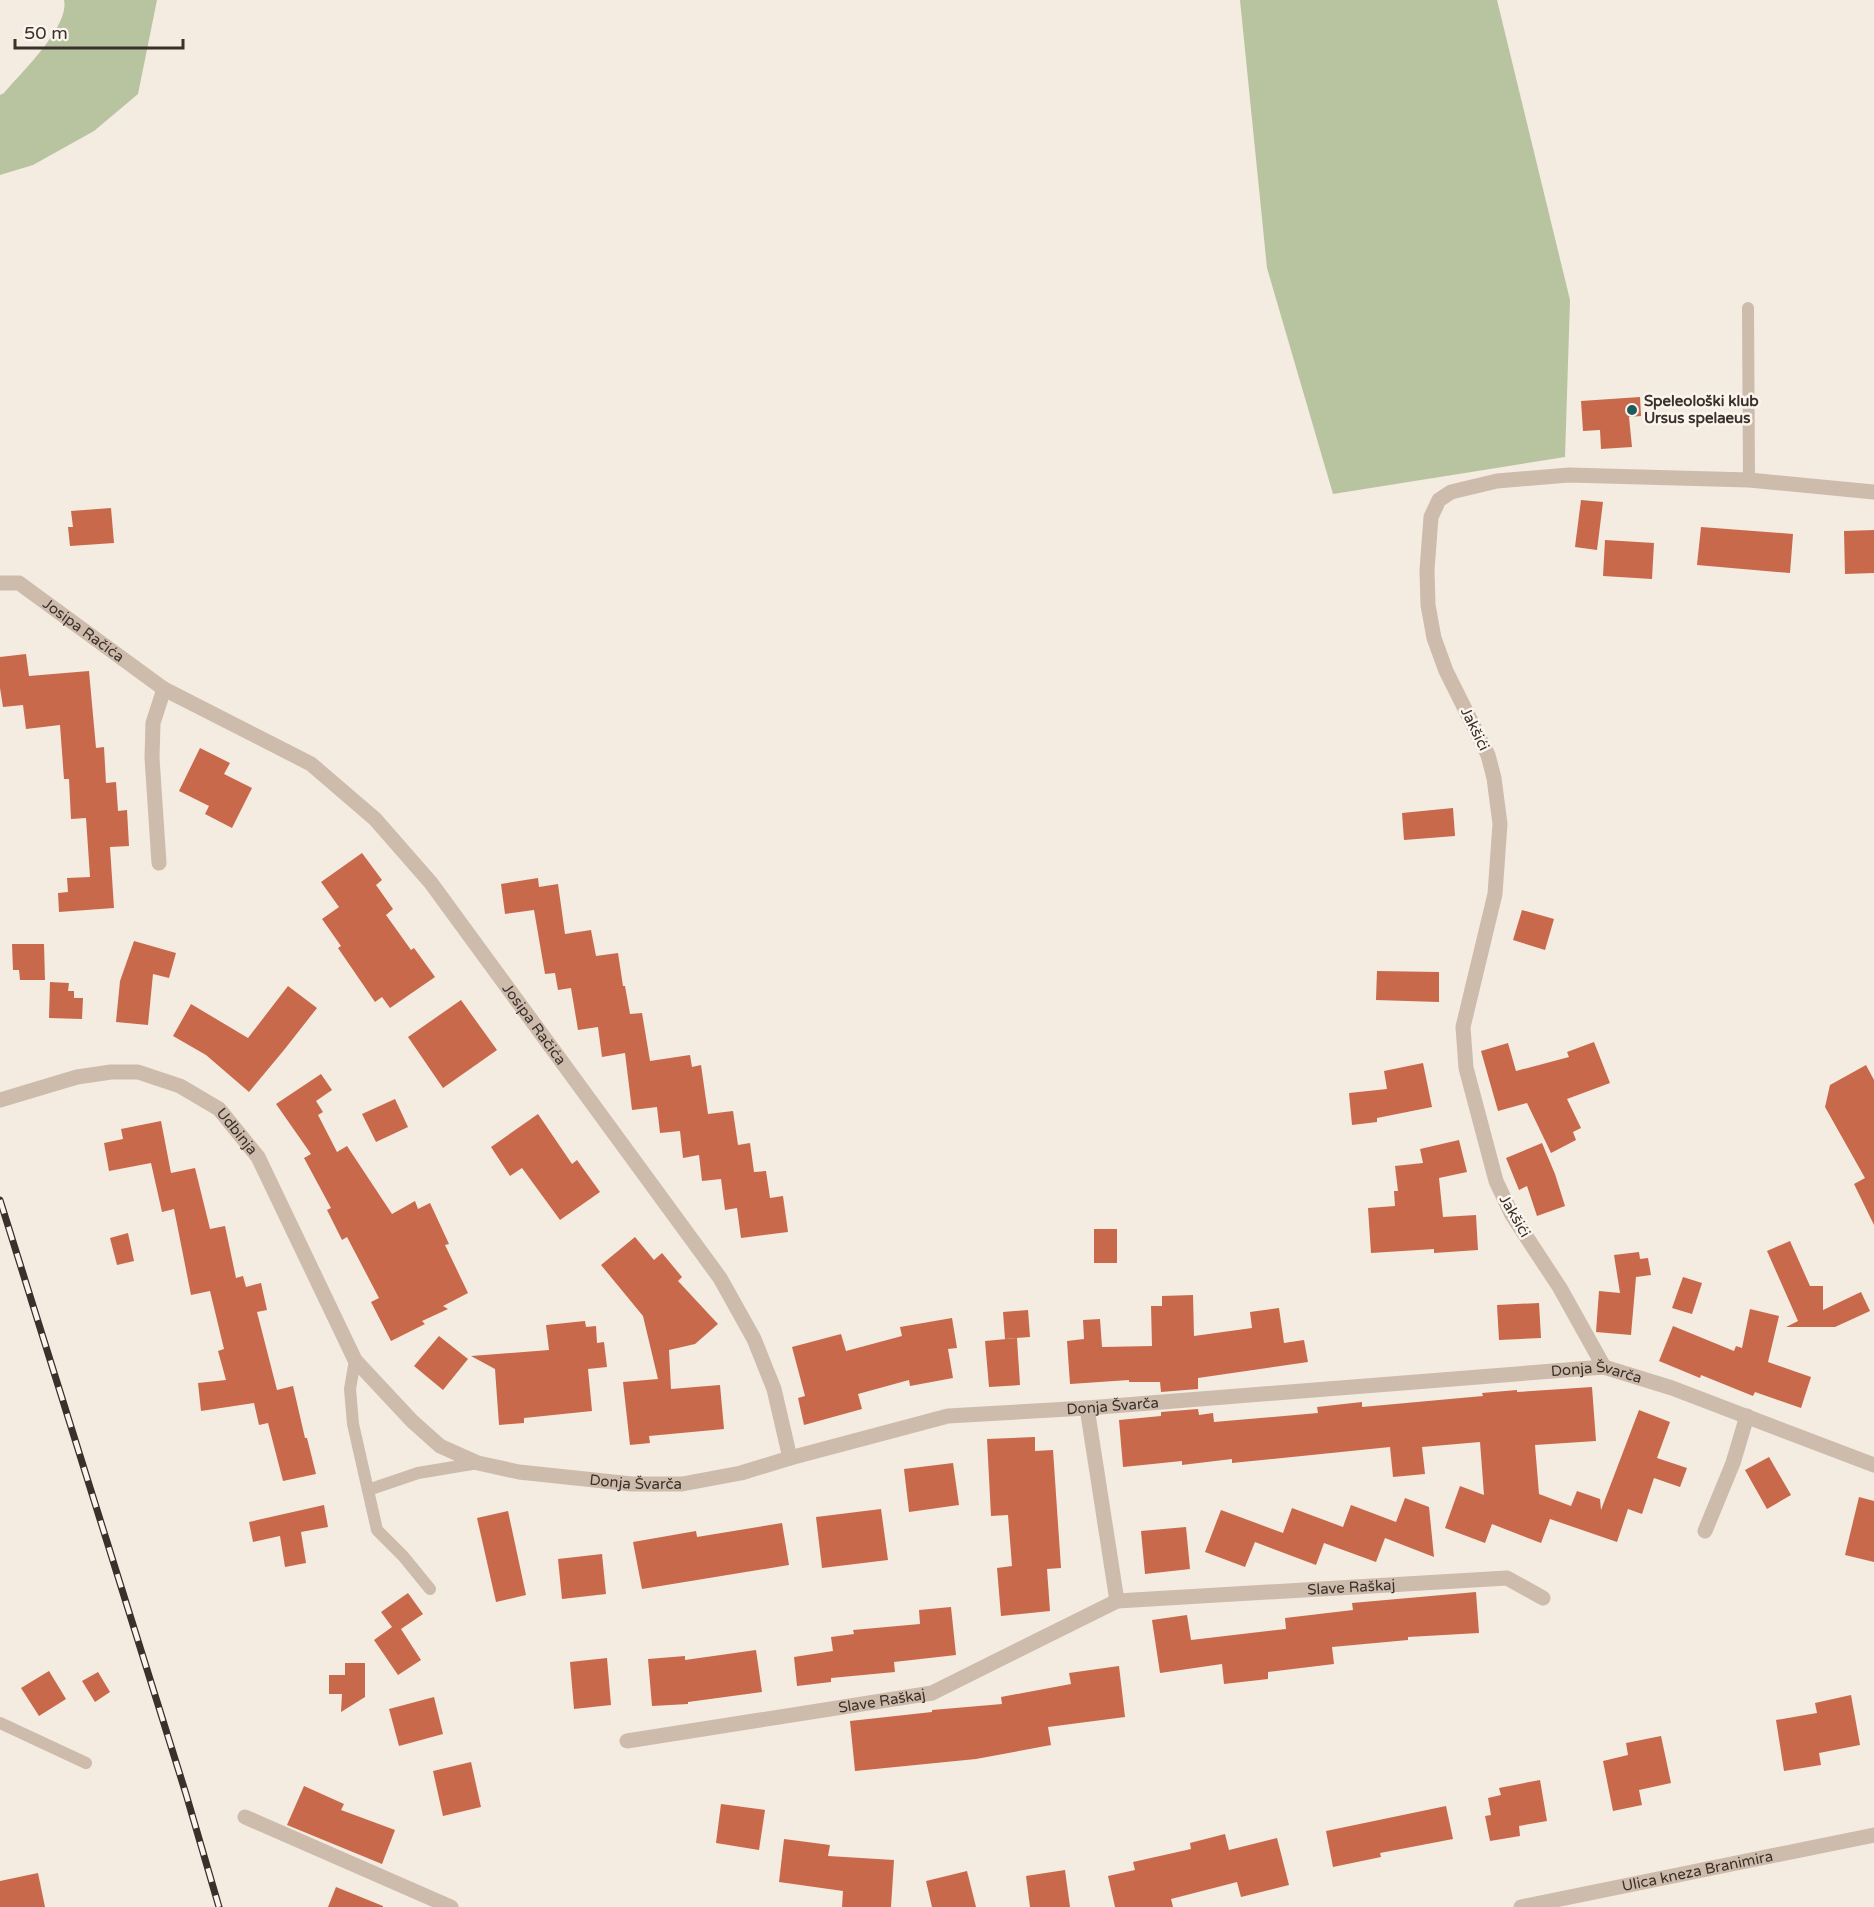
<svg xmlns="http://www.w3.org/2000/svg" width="1874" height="1907" font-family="'Varela Round',sans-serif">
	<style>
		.green { fill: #b8c4a0 }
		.building { fill: #c8694b }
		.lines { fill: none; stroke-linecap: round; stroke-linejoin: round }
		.service { stroke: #cdbbac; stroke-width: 12 }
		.minor { stroke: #cdbbac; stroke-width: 15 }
		.rail-casing { stroke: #3b302b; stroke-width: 7 }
		.rail { stroke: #fbf5ee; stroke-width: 4.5; stroke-dasharray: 14; stroke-linecap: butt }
		.poi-dot { fill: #1f5a5e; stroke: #fbf5ee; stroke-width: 2 }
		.labels { text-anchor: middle; stroke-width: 5; stroke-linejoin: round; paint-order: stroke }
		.poi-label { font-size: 15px; font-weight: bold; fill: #3b302b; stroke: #fbf5ee; text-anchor: start }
		.street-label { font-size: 15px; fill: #3b302b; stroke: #fbf5ee }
	</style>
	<rect width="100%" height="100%" fill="#f4ebe1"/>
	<g class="green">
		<path d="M64 0H157L138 94 94 131 33 165 0 175V95L4 93C21 73 70 26 64 0Z"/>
		<polygon points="1240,0 1497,0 1570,300 1565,457 1333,494 1267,268"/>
	</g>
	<g class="building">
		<polygon points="1640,397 1641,416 1629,417 1632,447 1601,449 1600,430 1583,431 1581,401"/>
		<polygon points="1581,500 1603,502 1597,550 1575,547"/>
		<polygon points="111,508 114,543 70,546 68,527 73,527 71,511"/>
		<polygon points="1701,527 1793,534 1790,573 1697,565"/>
		<polygon points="1874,530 1874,573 1845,574 1844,531"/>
		<polygon points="1605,540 1654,543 1652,579 1603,576"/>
		<polygon points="26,654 29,676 89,671 96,748 104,747 106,783 116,782 118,811 127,810 129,846 110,847 114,908 59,912 58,893 68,892 67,878 90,877 86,818 71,819 69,779 64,779 60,725 26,729 23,705 3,707 0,688 0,657"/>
		<polygon points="200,748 230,763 224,774 252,788 232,828 205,814 209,806 179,791"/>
		<polygon points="1453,808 1455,836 1404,840 1402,813"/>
		<polygon points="362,853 382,880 376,885 393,909 386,915 411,950 414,948 435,977 390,1008 382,997 375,1002 338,948 341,946 322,919 339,907 321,882"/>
		<polygon points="538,878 539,887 558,884 565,934 591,930 596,956 618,953 623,986 625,986 630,1014 642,1013 650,1061 690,1055 692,1067 701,1065 708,1114 733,1111 738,1145 750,1143 754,1172 766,1171 770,1198 783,1196 788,1232 741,1238 737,1208 725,1210 721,1179 702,1181 699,1155 683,1158 680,1131 660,1133 657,1107 632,1110 625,1053 602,1057 598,1027 578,1030 571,988 558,990 555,973 545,974 534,910 505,914 501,884"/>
		<polygon points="1522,910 1554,919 1545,950 1513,940"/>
		<polygon points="134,941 176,953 169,978 153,974 148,1025 116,1022 120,981"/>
		<polygon points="12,944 44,944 45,980 20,980 19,970 13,970"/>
		<polygon points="1377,971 1439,972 1439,1002 1376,1000"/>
		<polygon points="50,982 69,983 68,991 74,991 74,998 83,998 82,1019 49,1018"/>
		<polygon points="288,986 317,1008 284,1050 249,1092 206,1055 173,1036 191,1004 248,1038"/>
		<polygon points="461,1000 497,1050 443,1088 408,1037"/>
		<polygon points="1594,1042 1610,1083 1567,1099 1581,1128 1573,1132 1576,1140 1551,1153 1527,1103 1498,1111 1481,1051 1508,1043 1516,1071 1569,1057 1567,1052"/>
		<polygon points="1423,1063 1432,1107 1377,1118 1377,1122 1352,1125 1349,1093 1387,1089 1384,1071"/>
		<polygon points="1866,1065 1874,1080 1874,1225 1854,1184 1865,1178 1825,1107 1830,1085"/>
		<polygon points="321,1074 332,1090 316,1101 323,1112 318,1115 337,1152 347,1146 392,1214 415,1201 418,1209 430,1203 449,1244 445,1245 468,1293 443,1306 448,1309 422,1321 425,1324 391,1341 371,1302 379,1298 347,1237 342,1240 327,1210 331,1208 304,1158 311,1154 276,1104"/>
		<polygon points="395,1099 408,1127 376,1142 362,1114"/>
		<polygon points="538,1114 572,1164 577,1160 600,1192 560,1220 522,1168 510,1176 491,1147"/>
		<polygon points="161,1121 171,1173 195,1168 210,1229 225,1226 236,1278 243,1276 246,1287 261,1283 267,1310 257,1312 277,1390 293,1386 305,1438 307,1438 316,1474 283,1481 268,1423 259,1425 254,1403 201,1411 198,1383 226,1380 218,1351 224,1349 210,1291 191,1295 174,1209 162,1212 151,1163 109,1171 104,1143 123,1139 121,1129"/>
		<polygon points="1459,1140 1467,1172 1439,1178 1443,1217 1476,1215 1478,1250 1434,1253 1434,1249 1371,1253 1368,1208 1395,1206 1394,1191 1398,1191 1395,1166 1423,1163 1420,1149"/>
		<polygon points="1542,1143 1555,1174 1565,1206 1537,1216 1527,1186 1519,1190 1506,1158"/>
		<rect x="1094" y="1229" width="23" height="34"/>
		<polygon points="128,1233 134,1261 117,1265 110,1238"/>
		<polygon points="635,1237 654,1260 662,1253 682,1277 678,1281 718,1324 695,1344 669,1350 671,1389 720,1385 724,1429 649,1436 650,1443 630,1445 623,1382 658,1379 643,1316 601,1265"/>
		<polygon points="1790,1241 1810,1286 1823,1286 1823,1310 1861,1292 1870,1311 1835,1327 1786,1327 1798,1321 1767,1251"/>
		<polygon points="1639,1252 1640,1259 1648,1258 1651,1275 1636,1277 1631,1335 1596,1332 1599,1291 1620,1293 1614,1255"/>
		<polygon points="1683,1277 1702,1283 1692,1314 1672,1308"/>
		<polygon points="1193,1295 1194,1336 1252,1328 1250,1312 1279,1308 1284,1343 1304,1340 1308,1362 1198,1378 1198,1389 1161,1392 1160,1382 1129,1382 1129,1380 1070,1384 1067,1341 1084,1339 1083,1320 1100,1319 1102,1347 1152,1346 1151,1306 1162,1306 1162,1296"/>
		<polygon points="1539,1303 1541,1338 1499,1340 1497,1305"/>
		<polygon points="1750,1309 1779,1316 1768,1362 1811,1377 1801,1408 1755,1392 1753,1396 1701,1375 1700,1378 1659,1361 1673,1326 1734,1351 1736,1346 1742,1348"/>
		<polygon points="1028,1310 1030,1337 1005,1339 1003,1312"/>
		<polygon points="952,1318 957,1348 948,1349 953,1378 910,1386 909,1380 858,1394 862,1409 804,1425 798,1398 805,1396 792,1347 841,1334 846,1351 902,1336 900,1327"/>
		<polygon points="585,1321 586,1327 596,1326 597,1343 604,1342 607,1367 588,1369 592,1411 524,1418 524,1423 499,1425 495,1369 471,1356 549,1350 546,1325"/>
		<polygon points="439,1336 468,1359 443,1390 414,1366"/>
		<polygon points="1017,1338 1020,1385 989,1387 985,1341"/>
		<polygon points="1592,1387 1596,1441 1535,1445 1539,1494 1571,1506 1577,1491 1600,1499 1601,1510 1639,1410 1670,1422 1657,1458 1687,1468 1680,1487 1654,1478 1642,1514 1628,1509 1617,1542 1550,1519 1541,1543 1492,1524 1485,1543 1445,1528 1460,1486 1484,1495 1480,1442 1422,1447 1425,1474 1393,1477 1390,1447 1232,1463 1232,1459 1182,1465 1182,1461 1123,1467 1119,1420 1161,1416 1161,1412 1198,1409 1199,1415 1213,1413 1214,1422 1318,1413 1317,1407 1362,1402 1362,1407 1483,1396 1482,1393 1517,1390 1517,1392"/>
		<polygon points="1035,1437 1035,1451 1053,1450 1061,1568 1047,1569 1050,1611 1001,1616 997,1568 1012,1566 1008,1515 991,1516 987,1439"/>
		<polygon points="1769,1457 1791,1495 1767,1509 1745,1470"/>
		<polygon points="953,1463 959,1505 909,1512 904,1469"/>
		<polygon points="1859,1497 1874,1501 1874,1562 1845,1555"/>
		<polygon points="1405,1498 1429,1507 1434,1557 1385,1538 1376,1562 1324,1543 1316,1565 1255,1542 1245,1567 1205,1552 1221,1510 1283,1533 1292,1508 1343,1527 1351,1505 1396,1522"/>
		<polygon points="324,1505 328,1527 301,1532 306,1563 285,1567 280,1536 253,1542 249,1522"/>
		<polygon points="881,1509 888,1560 822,1568 816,1517"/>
		<polygon points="508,1511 526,1595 496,1602 477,1518"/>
		<polygon points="782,1523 789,1565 642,1589 633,1542 696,1531 697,1537"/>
		<polygon points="1186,1527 1190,1569 1145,1574 1141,1531"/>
		<polygon points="602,1554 606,1594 562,1599 558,1559"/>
		<polygon points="1476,1592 1479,1633 1408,1637 1408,1640 1332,1647 1334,1664 1268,1672 1268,1679 1224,1684 1222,1664 1160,1673 1152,1620 1187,1615 1191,1640 1286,1629 1285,1618 1353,1610 1352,1603"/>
		<polygon points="408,1593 423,1614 401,1629 421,1660 398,1675 374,1640 392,1627 381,1612"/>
		<polygon points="951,1607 956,1655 894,1662 895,1672 831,1678 831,1682 797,1686 794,1657 833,1651 831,1637 854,1634 853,1630 920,1624 919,1610"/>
		<polygon points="756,1650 762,1692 688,1702 688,1704 652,1706 648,1659 685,1656 685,1660"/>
		<polygon points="607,1658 611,1705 574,1709 570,1662"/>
		<polygon points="345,1663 365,1663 365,1697 341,1712 342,1694 329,1694 329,1675 345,1675"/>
		<polygon points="1119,1666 1125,1717 1048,1727 1051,1745 976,1759 855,1771 850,1721 932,1712 932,1710 1002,1704 1001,1697 1071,1684 1069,1673"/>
		<polygon points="49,1671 66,1699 39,1716 21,1688"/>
		<polygon points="98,1672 110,1692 95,1702 82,1681"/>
		<polygon points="1851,1695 1860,1745 1819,1753 1821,1765 1784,1771 1776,1720 1817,1713 1815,1703"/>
		<polygon points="434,1697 443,1734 399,1746 389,1709"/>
		<polygon points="1661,1736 1671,1783 1639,1790 1642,1805 1613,1811 1603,1761 1628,1755 1626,1743"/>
		<polygon points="471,1762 481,1807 443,1816 433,1771"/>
		<polygon points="1540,1780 1547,1821 1519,1826 1520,1836 1490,1841 1485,1816 1491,1815 1488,1798 1501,1795 1499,1788"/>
		<polygon points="304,1786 344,1804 341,1810 395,1830 382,1864 287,1825"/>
		<polygon points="721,1804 765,1810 759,1850 716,1843"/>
		<polygon points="1446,1806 1453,1839 1380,1853 1381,1857 1333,1867 1326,1831"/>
		<polygon points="1225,1834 1229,1850 1277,1838 1289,1885 1241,1897 1237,1882 1171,1899 1173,1907 1115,1907 1108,1876 1135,1870 1133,1862 1191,1849 1190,1843"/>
		<polygon points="784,1839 830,1845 828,1856 894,1860 891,1907 842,1907 843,1891 779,1882"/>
		<polygon points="1065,1870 1070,1907 1030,1907 1026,1876"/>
		<polygon points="967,1871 976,1907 932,1907 926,1881"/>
		<polygon points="38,1873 45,1907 0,1907 0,1881"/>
		<polygon points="336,1887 383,1906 383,1907 328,1907"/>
	</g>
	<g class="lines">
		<g class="service">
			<polyline points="1748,308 1749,480"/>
			<polyline points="355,1360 350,1389 353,1424 377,1530 403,1556 430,1589"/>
			<polyline points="368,1490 418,1473 478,1463"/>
			<polyline points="0,1723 86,1763"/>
		</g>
		<g class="minor">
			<path id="s1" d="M0 583H19L164 689 311 764 375 819 431 883 720 1278 754 1339 774 1389 790 1458"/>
			<polyline points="159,863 152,758 153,723 164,689"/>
			<path id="s2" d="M0 1100 77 1077 111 1072H138L180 1086 219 1109 258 1157 355 1360 412 1421 440 1446 478 1463 519 1472 632 1484H682L741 1473 790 1458 948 1416 1087 1408 1604 1367 1672 1388 1874 1465"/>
			<polyline points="1604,1367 1560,1288 1512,1215 1496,1181 1466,1068 1463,1027 1495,894 1500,824 1494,778 1488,755 1446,671 1434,638 1428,605 1427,570 1431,517 1439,500 1451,492 1497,481 1569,475 1749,480 1874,492"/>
			<polyline points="1087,1408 1117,1601"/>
			<polyline points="1705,1531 1733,1463 1747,1416"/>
			<path id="s3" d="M627 1741 932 1693 1117 1601 1507 1578 1543 1598"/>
			<polyline points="245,1817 451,1907"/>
			<path id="s4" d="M1521 1907 1874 1835"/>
		</g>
		<g class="rail-casing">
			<polyline id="rail" points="0,1200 186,1794 219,1907"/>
		</g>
		<use href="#rail" class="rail"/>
	</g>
	<circle class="poi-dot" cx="1632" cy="410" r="6"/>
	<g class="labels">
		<g class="poi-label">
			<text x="1644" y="406">Speleološki klub<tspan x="1644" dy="17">Ursus spelaeus</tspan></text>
		</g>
		<g class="street-label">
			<text dy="5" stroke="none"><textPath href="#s1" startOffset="99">Josipa Račića</textPath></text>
			<text transform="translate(1475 729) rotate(64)" y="5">Jakšići</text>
			<text dy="5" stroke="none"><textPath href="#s1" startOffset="708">Josipa Račića</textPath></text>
			<text dy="5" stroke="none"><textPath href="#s2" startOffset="260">Udbinja</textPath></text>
			<text transform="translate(1515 1216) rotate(60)" y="5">Jakšići</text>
			<text dy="5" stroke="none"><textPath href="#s2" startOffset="1812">Donja Švarča</textPath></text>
			<text dy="5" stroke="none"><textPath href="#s2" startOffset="1326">Donja Švarča</textPath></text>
			<text dy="5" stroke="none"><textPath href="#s2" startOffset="840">Donja Švarča</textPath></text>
			<text dy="5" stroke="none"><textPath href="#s3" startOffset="750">Slave Raškaj</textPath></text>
			<text dy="5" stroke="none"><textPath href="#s3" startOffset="258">Slave Raškaj</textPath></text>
			<text dy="5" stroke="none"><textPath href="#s4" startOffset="180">Ulica kneza Branimira</textPath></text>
		</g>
	</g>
	<path d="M15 39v9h168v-9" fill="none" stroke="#3b302b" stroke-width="3"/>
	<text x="24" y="39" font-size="18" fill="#3b302b" stroke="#fbf5ee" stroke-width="4.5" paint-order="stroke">50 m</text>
</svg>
